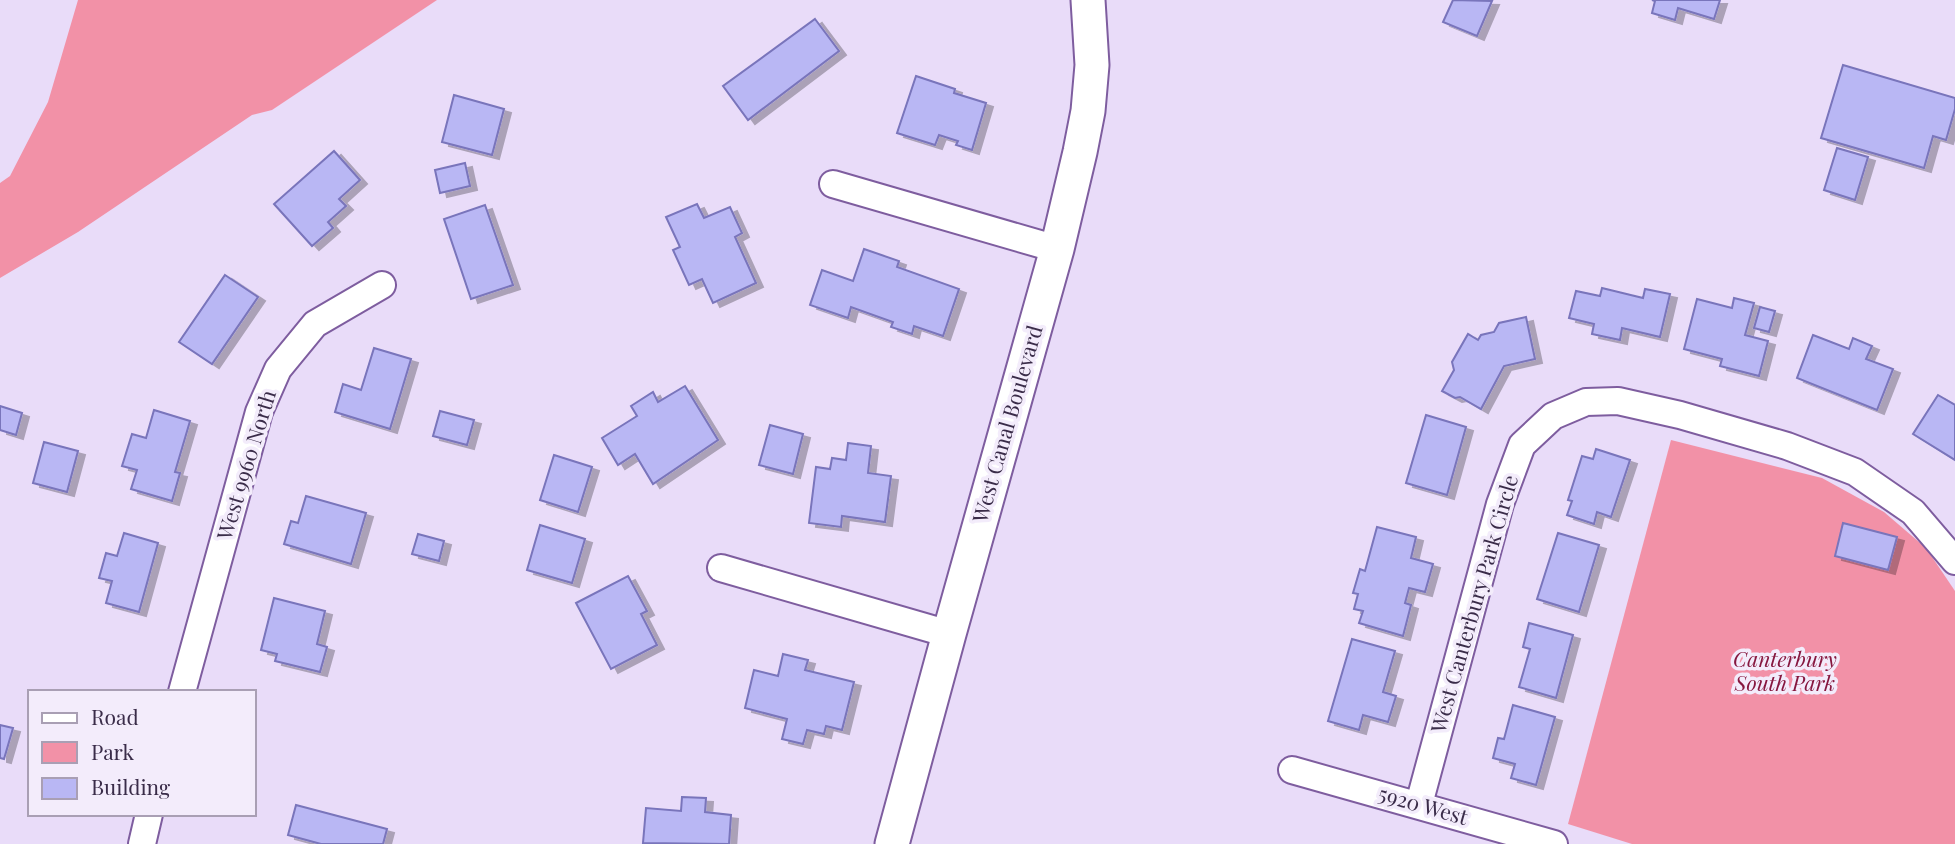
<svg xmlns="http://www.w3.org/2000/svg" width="1955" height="844" font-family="'Playfair Display',serif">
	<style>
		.green { fill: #f291a7 }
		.building { fill: #b9b7f4; stroke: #7974bb; stroke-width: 2; filter: url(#shadow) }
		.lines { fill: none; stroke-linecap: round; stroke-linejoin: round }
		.minor-casing { stroke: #7e5d9f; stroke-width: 30 }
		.tertiary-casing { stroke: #7e5d9f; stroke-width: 37 }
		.minor { stroke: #fff; stroke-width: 26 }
		.tertiary { stroke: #fff; stroke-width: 33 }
		.labels { text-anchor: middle; stroke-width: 7; stroke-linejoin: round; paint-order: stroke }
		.street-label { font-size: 21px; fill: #3a2c49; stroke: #f3ecfb }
		.park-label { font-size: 21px; font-style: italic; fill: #86173f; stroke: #f3ecfb }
	</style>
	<defs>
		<filter id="shadow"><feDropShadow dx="7" dy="4" stdDeviation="0" flood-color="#0004"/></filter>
	</defs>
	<rect width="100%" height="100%" fill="#e9dcf9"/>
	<g class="green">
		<polygon points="78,0 437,0 272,110 252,115 78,232 0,278 0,183 10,176 48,102"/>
		<polygon points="1671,440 1822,478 1884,512 1926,548 1955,591 1955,844 1632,844 1568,824"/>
	</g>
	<g class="building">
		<polygon points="1453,0 1492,1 1477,36 1443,22"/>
		<polygon points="1652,0 1720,0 1714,19 1678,8 1675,20 1652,13 1655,1"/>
		<polygon points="815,19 839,51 748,120 723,86"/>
		<polygon points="1843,65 1955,98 1955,109 1946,140 1933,136 1924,168 1821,138"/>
		<polygon points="916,76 955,89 954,93 986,103 972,150 956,145 958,141 939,135 935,145 897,133"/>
		<polygon points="454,95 504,109 492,155 442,142"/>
		<polygon points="1837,148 1868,157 1855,200 1824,190"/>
		<polygon points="334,151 360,180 339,199 346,206 328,222 333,228 312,246 274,204"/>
		<polygon points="465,163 470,186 440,193 435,170"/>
		<polygon points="697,204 704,218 730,207 742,233 735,237 756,283 713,303 702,279 689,285 673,250 680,247 666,217"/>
		<polygon points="485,205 513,285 471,299 444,219"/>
		<polygon points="864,249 899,261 897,267 959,289 943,336 914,326 912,334 891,327 893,322 851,307 848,318 810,305 822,270 853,281"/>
		<polygon points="225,275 258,297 212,364 179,342"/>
		<polygon points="1602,288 1643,298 1645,289 1670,294 1660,337 1622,328 1620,340 1592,334 1594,324 1569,318 1576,291 1600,296"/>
		<polygon points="1734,298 1754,303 1745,335 1768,341 1759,376 1720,366 1722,359 1684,349 1697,299 1732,308"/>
		<polygon points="1760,307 1775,311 1769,332 1754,328"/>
		<polygon points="1526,317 1535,359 1504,366 1481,409 1460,397 1455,398 1442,391 1454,370 1452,362 1468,334 1478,340 1481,335 1494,332 1499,323"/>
		<polygon points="1813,335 1849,349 1853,338 1872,346 1866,359 1893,369 1877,410 1797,378"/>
		<polygon points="374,348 411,359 390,429 335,412 343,384 361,390"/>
		<polygon points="685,386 718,440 653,484 635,454 618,465 602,438 637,416 631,406 653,392 658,402"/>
		<polygon points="1938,395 1955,405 1955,460 1913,434"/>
		<polygon points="0,406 22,413 16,435 0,430"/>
		<polygon points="154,410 190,421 175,472 180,473 172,501 131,489 137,470 122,466 132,434 146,438"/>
		<polygon points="440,411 474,420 467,445 433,436"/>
		<polygon points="1426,415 1466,427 1447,495 1406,483"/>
		<polygon points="770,425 803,434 793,474 759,465"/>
		<polygon points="44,442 78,451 67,492 33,483"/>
		<polygon points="848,443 871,446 868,473 891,476 885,522 842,516 841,527 809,523 816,467 830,469 832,458 846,460"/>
		<polygon points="1596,449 1630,460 1611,517 1597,512 1594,524 1567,515 1572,501 1568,500 1582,456 1593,459"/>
		<polygon points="554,455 592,467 578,512 540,500"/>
		<polygon points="306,496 366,513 351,564 284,544 291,521 298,523"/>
		<polygon points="1843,523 1897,537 1888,570 1835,556"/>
		<polygon points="540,525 585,539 572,583 527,570"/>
		<polygon points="1377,527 1416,537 1411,558 1433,564 1425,592 1409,588 1405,603 1411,605 1403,636 1359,623 1363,611 1354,609 1358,594 1353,593 1360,569 1365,571"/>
		<polygon points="124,533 158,543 139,612 106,603 112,581 99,578 106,553 117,556"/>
		<polygon points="1558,533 1599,545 1579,612 1537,599"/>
		<polygon points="418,534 444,541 439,561 412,554"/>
		<polygon points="628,576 647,611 641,614 657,645 611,669 576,603"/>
		<polygon points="274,598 325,611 317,644 327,647 320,672 275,661 277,654 261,650"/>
		<polygon points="1529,623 1573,635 1556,698 1519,687 1530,649 1523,647"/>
		<polygon points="1352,639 1395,651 1383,692 1396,696 1388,722 1363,715 1359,730 1328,721"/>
		<polygon points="783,654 808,660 805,670 854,682 842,730 826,726 824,734 807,730 803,744 782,739 787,719 745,708 754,670 778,676"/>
		<polygon points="1513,705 1555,717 1536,785 1511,778 1515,764 1493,758 1498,738 1504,739"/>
		<polygon points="0,725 13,728 4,759 0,758"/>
		<polygon points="682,797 706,798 705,812 731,815 729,844 643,843 646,808 681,811"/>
		<polygon points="296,805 387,829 383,844 321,844 288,835"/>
	</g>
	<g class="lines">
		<g class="minor-casing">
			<g id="minor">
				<polyline points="833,184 1057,249"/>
				<polyline points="721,568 949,634"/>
				<polyline points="182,692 259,412 278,369 315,324 382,285"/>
				<polyline points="1292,770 1554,844"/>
				<polyline points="1419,804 1500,504 1522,445 1553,416 1586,402 1618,401 1680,415 1787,446 1855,472 1913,512 1955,561"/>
				<polyline points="142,844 149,814"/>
			</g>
		</g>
		<g class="tertiary-casing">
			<polyline id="tertiary" points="892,844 949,634 1057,249 1080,152 1088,111 1092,65 1088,0"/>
		</g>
		<use href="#minor" class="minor"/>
		<use href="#tertiary" class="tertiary"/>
	</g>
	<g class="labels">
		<g class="street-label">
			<text transform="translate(1008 424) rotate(-74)" y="7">West Canal Boulevard</text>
			<text transform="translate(247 465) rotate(-73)" y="7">West 9960 North</text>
			<text transform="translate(1475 604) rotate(-74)" y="7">West Canterbury Park Circle</text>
			<text transform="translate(1423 806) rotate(16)" y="7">5920 West</text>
		</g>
		<g class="park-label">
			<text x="1785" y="667">Canterbury<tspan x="1785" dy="24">South Park</tspan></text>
		</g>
	</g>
	<rect x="28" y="690" width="228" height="126" fill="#f3ecfb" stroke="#a99fb4" stroke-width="2"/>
	<rect x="42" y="713" width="35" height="10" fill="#ffffff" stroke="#a99fb4" stroke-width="2"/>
	<text x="91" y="725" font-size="21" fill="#3a2c49">Road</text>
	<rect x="42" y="742" width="35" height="21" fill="#f291a7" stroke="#a99fb4" stroke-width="2"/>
	<text x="91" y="760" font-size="21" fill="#3a2c49">Park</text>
	<rect x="42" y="778" width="35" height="21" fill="#b9b7f4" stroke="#a99fb4" stroke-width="2"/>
	<text x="91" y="795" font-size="21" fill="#3a2c49">Building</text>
</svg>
